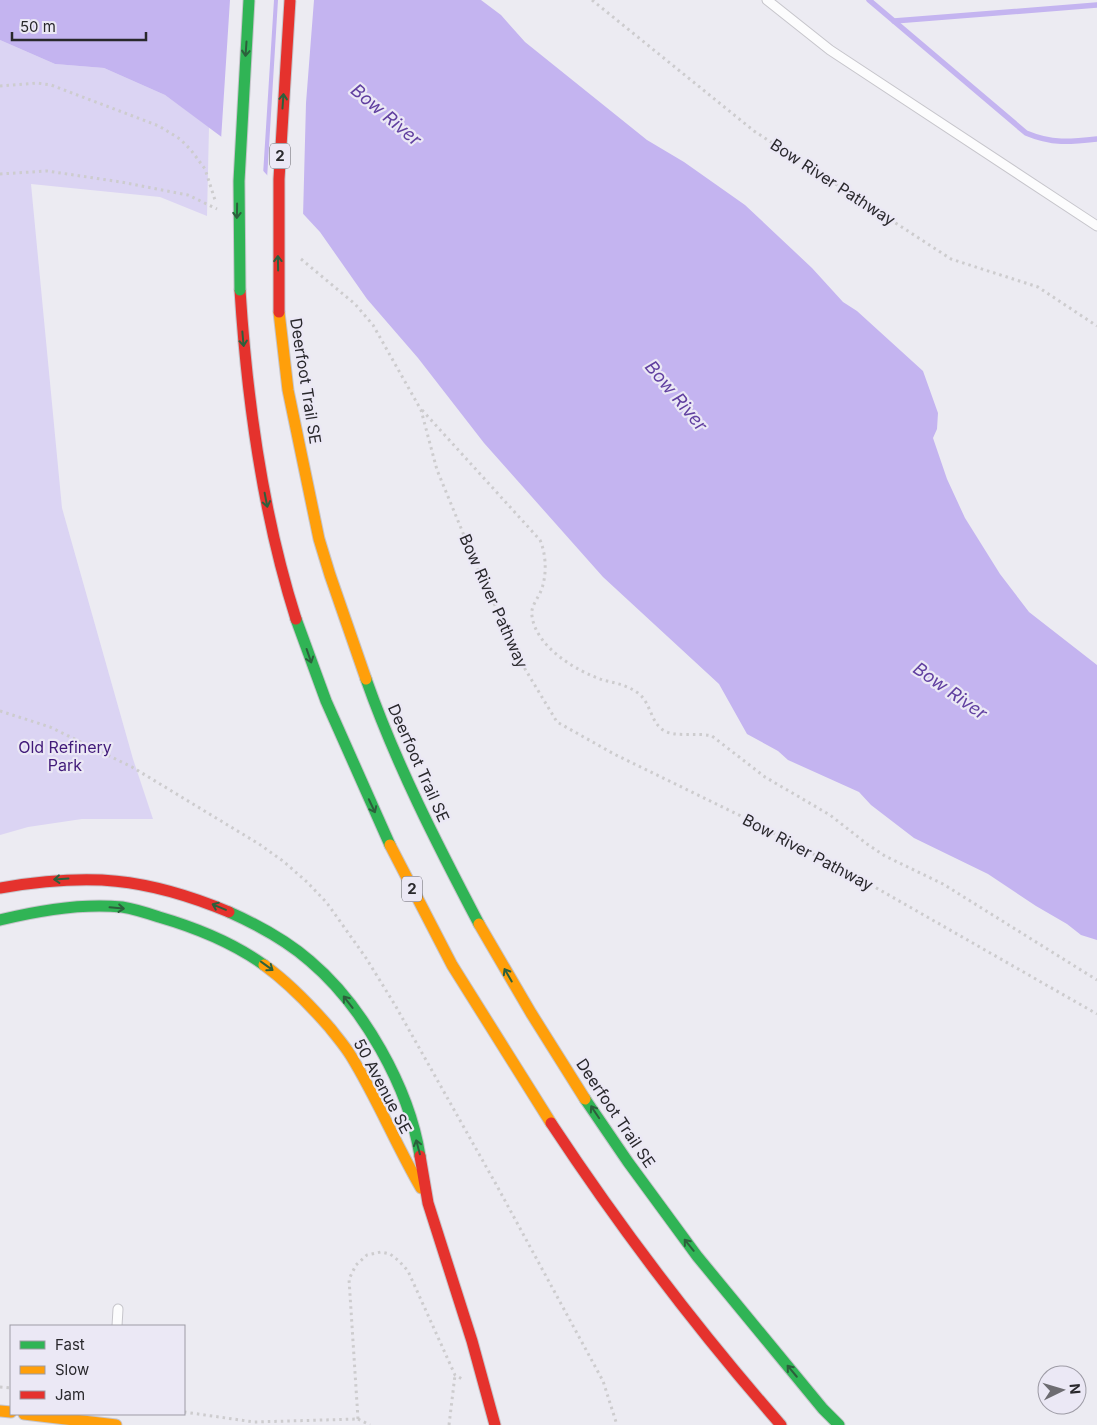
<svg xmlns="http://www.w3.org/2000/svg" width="1097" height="1425" font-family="Inter,sans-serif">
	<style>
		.green { fill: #dbd4f3 }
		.water { fill: #c4b4f0 }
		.pier { fill: #ecebf2 }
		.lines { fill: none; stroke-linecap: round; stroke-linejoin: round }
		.stream { stroke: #c4b4f0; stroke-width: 5.5 }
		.lane-casing { stroke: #c6c5cb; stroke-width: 11 }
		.fast-casing { stroke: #c6c5cb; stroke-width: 13 }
		.slow-casing { stroke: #c6c5cb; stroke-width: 13 }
		.jam-casing { stroke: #c6c5cb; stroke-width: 13 }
		.path { stroke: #cdccce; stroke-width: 3; stroke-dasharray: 2.5 4; stroke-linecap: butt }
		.lane { stroke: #fcfcfd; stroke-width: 9 }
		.fast { stroke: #30b455; stroke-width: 11 }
		.slow { stroke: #ff9f0a; stroke-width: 11 }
		.jam { stroke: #e5322d; stroke-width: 11 }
		.fast-bridge-casing { stroke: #c6c5cb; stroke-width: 13; stroke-linecap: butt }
		.jam-bridge-casing { stroke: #c6c5cb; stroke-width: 13; stroke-linecap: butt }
		.fast-bridge { stroke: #30b455; stroke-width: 11 }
		.jam-bridge { stroke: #e5322d; stroke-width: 11 }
		.oneway { stroke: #2c603c }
		.labels { text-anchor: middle; stroke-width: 4.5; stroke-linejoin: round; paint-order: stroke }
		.shield { fill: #ebe8f5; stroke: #636268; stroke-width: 1 }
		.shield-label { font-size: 15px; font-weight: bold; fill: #29282c }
		.street-label { font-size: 16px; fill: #29282c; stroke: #ebe8f5 }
		.park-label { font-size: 16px; fill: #411a79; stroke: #ebe8f5 }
		.water-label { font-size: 18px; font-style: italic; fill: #6140a0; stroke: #ebe8f5 }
	</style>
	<rect width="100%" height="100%" fill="#ecebf2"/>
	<polygon class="green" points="0,40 55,64 104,68 165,95 209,127 207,216 160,197 31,184 62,508 133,759 153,819 82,819 28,827 0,835"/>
	<polygon class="water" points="0,0 481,0 501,15 525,42 647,140 684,162 745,205 812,268 843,302 857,311 923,371 938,413 937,429 933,438 947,479 965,518 1000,574 1029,612 1097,665 1097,940 1081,935 1067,924 1036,906 988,874 914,838 871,805 859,792 788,760 778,751 747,734 719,684 603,577 484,443 418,358 367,299 320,232 254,161 165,95 104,68 55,64 0,40"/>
	<g class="pier">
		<polygon points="230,0 274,0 263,175 252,163 221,140"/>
		<polygon points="278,0 314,0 306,103 303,217 267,179"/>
	</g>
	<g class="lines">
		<g class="stream">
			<path d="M869 0 1026 133C1052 144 1070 142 1097 139"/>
			<polyline points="894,21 1097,5"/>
		</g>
		<g class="lane-casing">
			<g id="lane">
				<polyline points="767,0 830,50 1097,226"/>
				<polyline points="117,1326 118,1309"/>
			</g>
		</g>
		<g class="fast-casing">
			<g id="fast">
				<polyline points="296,619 326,701 390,845"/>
				<path d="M366 679C396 764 437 844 479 924"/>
				<path d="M229 912C258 925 286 940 310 961 363 1006 409 1087 420 1156"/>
				<path d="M0 920C40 910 81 903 122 907 135 909 147 913 159 917 197 928 232 942 264 965"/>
				<polyline points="585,1099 628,1162 697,1256 823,1409 839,1425"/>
			</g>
		</g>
		<g class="slow-casing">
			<g id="slow">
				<polyline points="279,312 288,390 319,539 330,575 366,679"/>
				<polyline points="390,845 452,965 551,1123"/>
				<polyline points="479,924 531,1013 585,1099"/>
				<path d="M264 965C289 983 310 1005 330 1028 337 1037 345 1046 351 1056 377 1098 396 1145 421 1188"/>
				<polyline points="0,1411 11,1412"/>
				<polyline points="24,1414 116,1425"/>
			</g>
		</g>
		<g class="jam-casing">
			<g id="jam">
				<path d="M240 290C247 401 262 512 296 619"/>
				<path d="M0 888C89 873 145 877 229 912"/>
				<path d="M551 1123C621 1229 697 1329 781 1425"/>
				<polyline points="420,1156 428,1203 472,1341 495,1425"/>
			</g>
		</g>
		<g class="path">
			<polyline points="592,0 754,131 951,259 1038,287 1097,326"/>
			<polyline points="0,86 37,83 51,85 159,126 180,139 191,150 205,169 215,200"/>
			<polyline points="0,174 47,171 121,182 188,195 217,209"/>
			<polyline points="301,259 355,304 373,325 421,410 437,470 482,579 502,620 513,649 557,722 614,754 745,818 866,882 1097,1014"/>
			<path d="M422 410 540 540C546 554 547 573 542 588 539 598 530 606 532 616 536 647 576 671 603 680 615 683 627 685 638 693 651 703 650 721 663 730 675 738 697 732 712 736L765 777 830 815 867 844 885 856 943 884 1097 980"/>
			<polyline points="0,711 50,727 132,767 259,844 283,861 307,882 327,903 366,958 395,1005 497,1186 603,1381 617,1425"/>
			<polyline points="0,1387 11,1388"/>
			<polyline points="184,1412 254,1422 358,1419"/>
			<polyline points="358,1419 349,1279 356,1265 367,1255 381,1252 390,1254 399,1261 408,1271 455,1375 462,1379"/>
			<polyline points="358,1419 370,1425"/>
			<polyline points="449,1425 455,1375"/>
		</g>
		<use href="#lane" class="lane"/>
		<use href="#fast" class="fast"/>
		<use href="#slow" class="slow"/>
		<use href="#jam" class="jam"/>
		<g class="fast-bridge-casing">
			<polyline id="fast-bridge" points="240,290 239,181 249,0"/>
		</g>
		<g class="jam-bridge-casing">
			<polyline id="jam-bridge" points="279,312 279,179 290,0"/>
		</g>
		<use href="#fast-bridge" class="fast-bridge"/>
		<use href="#jam-bridge" class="jam-bridge"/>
	</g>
	<defs><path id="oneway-shaft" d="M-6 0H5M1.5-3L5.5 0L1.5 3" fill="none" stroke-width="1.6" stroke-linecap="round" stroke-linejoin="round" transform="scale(1.25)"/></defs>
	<g class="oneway">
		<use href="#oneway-shaft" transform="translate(246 49) rotate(94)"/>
		<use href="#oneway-shaft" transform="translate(283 101) rotate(-86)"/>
		<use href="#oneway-shaft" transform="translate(237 211) rotate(91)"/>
		<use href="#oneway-shaft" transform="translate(278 263) rotate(-91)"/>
		<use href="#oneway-shaft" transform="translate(243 339) rotate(85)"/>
		<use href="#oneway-shaft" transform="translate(266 500) rotate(79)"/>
		<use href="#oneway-shaft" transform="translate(309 656) rotate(71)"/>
		<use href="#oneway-shaft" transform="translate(372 806) rotate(65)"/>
		<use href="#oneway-shaft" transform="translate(61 879) rotate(176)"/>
		<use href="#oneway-shaft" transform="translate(219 907) rotate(-157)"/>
		<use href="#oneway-shaft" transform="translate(117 908) rotate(5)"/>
		<use href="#oneway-shaft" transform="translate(267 966) rotate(36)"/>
		<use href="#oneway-shaft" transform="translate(508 975) rotate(-120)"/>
		<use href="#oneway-shaft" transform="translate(348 1002) rotate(-128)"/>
		<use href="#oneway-shaft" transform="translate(595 1112) rotate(-124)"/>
		<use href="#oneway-shaft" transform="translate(418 1147) rotate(-105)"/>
		<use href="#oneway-shaft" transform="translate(689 1245) rotate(-129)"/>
		<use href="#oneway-shaft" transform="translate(792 1371) rotate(-130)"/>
	</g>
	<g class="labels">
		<g class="shield">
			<rect x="270" y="143.5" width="20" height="25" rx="4"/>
			<rect x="402" y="876.5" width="20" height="25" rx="4"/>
		</g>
		<g class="shield-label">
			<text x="280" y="161">2</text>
			<text x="412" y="894">2</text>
		</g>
		<g class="street-label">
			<text transform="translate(833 182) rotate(33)" y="6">Bow River Pathway</text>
			<text transform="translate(306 381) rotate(81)" y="6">Deerfoot Trail SE</text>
			<text transform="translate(494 601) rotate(66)" y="6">Bow River Pathway</text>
			<text transform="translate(419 763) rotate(66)" y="6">Deerfoot Trail SE</text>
			<text transform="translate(808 852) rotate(28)" y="6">Bow River Pathway</text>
			<text transform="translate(383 1086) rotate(62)" y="6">50 Avenue SE</text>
			<text transform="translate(616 1113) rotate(56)" y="6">Deerfoot Trail SE</text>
		</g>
		<g class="park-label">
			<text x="65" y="753">Old Refinery<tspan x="65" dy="18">Park</tspan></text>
		</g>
		<g class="water-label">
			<text transform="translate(386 115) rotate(40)" y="6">Bow River</text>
			<text transform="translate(676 396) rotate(50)" y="6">Bow River</text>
			<text transform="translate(950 691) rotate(35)" y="6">Bow River</text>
		</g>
	</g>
	<rect x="10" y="1325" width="175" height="90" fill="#ebe8f5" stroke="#9d9ba5"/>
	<rect x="20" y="1341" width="25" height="8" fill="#30b455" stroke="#9d9ba5"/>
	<text x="55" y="1350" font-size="15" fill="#29282c">Fast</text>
	<rect x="20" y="1366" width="25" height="8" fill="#ff9f0a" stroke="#9d9ba5"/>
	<text x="55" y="1375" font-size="15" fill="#29282c">Slow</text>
	<rect x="20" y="1391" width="25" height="8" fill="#e5322d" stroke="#9d9ba5"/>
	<text x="55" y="1400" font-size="15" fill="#29282c">Jam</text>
	<g transform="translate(1062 1390) rotate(85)"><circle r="24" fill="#ebe8f5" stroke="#9d9ba5"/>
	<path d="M0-4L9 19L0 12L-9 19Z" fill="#6d6c71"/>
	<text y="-8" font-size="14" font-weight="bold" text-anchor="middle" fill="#29282c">N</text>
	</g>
	<path d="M12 32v8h134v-8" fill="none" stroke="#29282c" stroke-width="2.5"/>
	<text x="20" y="32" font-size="15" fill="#29282c" stroke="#ebe8f5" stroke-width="4" paint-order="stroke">50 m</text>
</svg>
